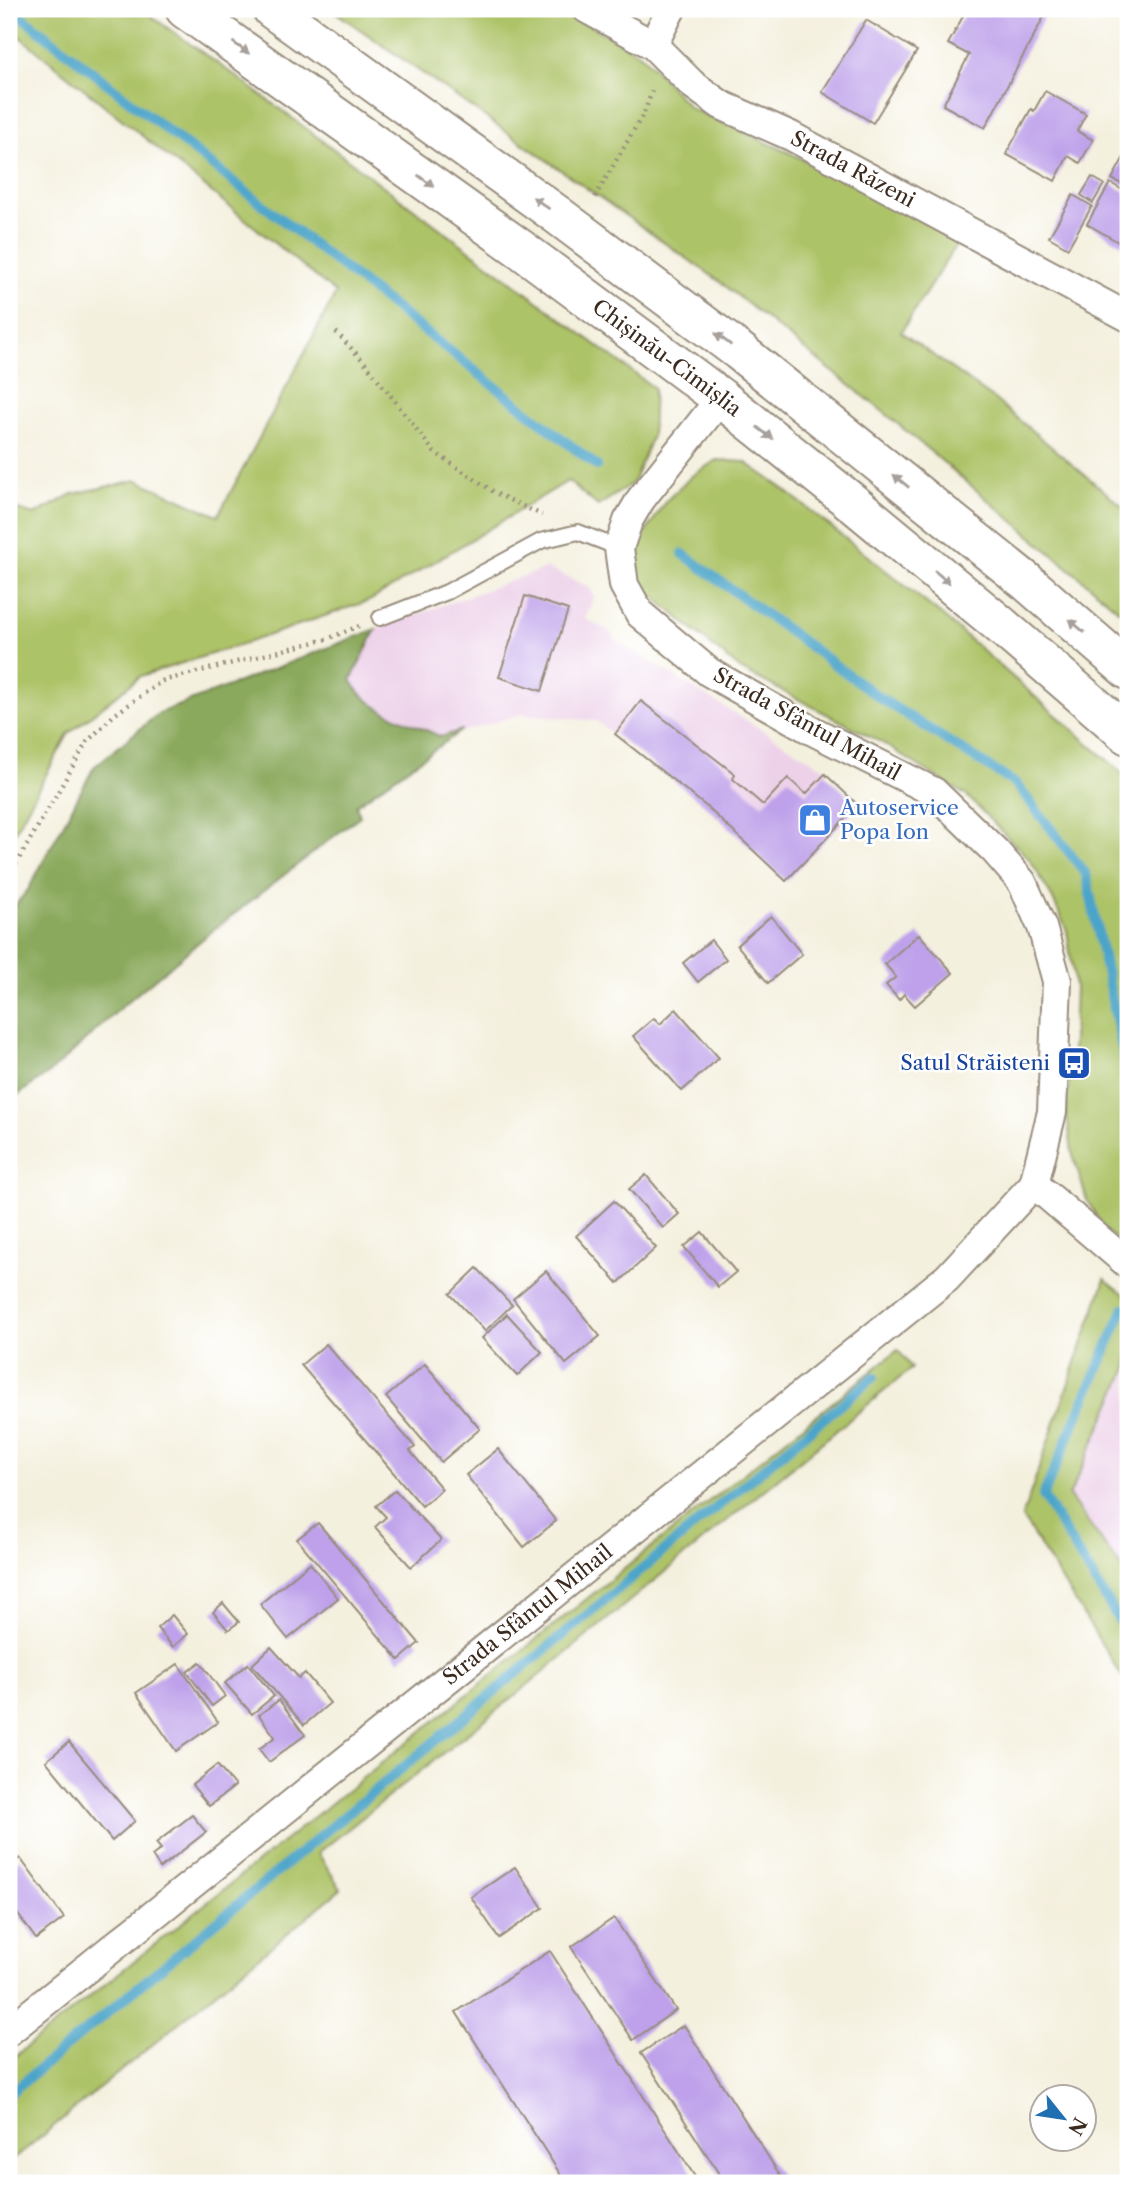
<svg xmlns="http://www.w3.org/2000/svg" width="1137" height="2192" font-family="'Libre Caslon Text',serif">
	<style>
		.built { fill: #edd1e9 }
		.green { fill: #adc368; stroke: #747643; stroke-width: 2 }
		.forest { fill: #8aa95c; stroke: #626a3d; stroke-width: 2 }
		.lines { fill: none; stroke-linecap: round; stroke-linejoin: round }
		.stream { stroke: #4ca4c9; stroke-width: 10 }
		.building { fill: #bea1ea }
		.lane-casing { stroke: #988d7e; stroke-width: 18 }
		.street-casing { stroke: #988d7e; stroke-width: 32 }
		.highway-casing { stroke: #988d7e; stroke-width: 42 }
		.path { stroke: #988d7e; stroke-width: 4.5; stroke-dasharray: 2 5; stroke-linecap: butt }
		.lane { stroke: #fff; stroke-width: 14 }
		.street { stroke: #fff; stroke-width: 28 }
		.highway { stroke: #fff; stroke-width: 38 }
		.oneway { fill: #a79f9a }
		.labels { text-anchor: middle; stroke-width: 5; stroke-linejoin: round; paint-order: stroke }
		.street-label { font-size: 21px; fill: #3b2a1e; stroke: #fff }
		.shop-label { font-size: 21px; fill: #366cbe; stroke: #fff; text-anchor: start }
		.transit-label { font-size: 21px; fill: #164399; stroke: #fff; text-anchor: end }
	</style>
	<rect width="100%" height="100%" fill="#fff"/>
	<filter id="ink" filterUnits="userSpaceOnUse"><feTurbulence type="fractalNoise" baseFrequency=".0143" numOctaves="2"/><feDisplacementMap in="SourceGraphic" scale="14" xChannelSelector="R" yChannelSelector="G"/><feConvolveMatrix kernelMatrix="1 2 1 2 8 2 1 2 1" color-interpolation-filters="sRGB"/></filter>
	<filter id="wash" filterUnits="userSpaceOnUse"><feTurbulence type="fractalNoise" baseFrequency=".00686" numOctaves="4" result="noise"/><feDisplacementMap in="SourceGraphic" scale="28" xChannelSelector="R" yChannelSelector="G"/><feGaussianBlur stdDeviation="1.57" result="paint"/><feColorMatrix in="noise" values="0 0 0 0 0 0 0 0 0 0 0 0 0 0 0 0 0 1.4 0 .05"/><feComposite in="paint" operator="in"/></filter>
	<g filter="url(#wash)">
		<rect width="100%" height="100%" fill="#f4f0de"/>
		<g class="built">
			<polygon points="547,568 589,587 594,597 585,619 608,630 618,642 829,771 825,775 858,805 786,881 707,807 596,721 522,714 441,738 421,727 399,720 358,693 351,681 376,629"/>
			<polygon points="1128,1366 1128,1577 1069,1496"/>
		</g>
		<g class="green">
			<polygon points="9,9 141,9 241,80 654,388 652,436 633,483 598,506 568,481 371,600 246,643 141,676 69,733 9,842 9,507 34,515 73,494 137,480 218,516 336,293 9,28"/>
			<polygon points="331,9 561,9 642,55 690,108 790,153 960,239 901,332 994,399 1128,511 1128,618 886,414 719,281"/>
			<polygon points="717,460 745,462 781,487 944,617 1128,778 1128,959 1117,967 1126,996 1128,999 1128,1247 1105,1231 1087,1200 1072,1152 1066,1110 1073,1040 1075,987 1067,931 1053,899 1030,860 967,796 879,741 740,669 639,585 634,567 641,540 665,502 693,475"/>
			<polygon points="1105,1279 1128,1297 1128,1366 1069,1496 1128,1577 1128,1686 1022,1517"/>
			<polygon points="898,1350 912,1368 507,1702 318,1853 341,1889 9,2163 9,2061"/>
		</g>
		<path class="forest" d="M376 629 351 680C369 713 411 721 441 737L462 730 356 805 360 816 211 932 126 1003 52 1071 9 1101V912L28 890 94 767 159 713Z"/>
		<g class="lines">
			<g class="stream">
				<polyline points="12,9 597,466"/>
				<polyline points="683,554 883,700 1016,784 1086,874 1128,1076"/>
				<polyline points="1124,1308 1043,1496 1128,1635"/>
				<polyline points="9,2094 874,1377"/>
			</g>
		</g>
		<g id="blocks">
			<g class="building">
				<polygon points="967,9 1048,9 985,128 943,105 969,55 948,44"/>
				<polygon points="866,20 917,51 873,123 822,92"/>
				<polygon points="1045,91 1086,114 1077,131 1093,140 1080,163 1068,156 1055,181 1006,154 1031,109 1034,111"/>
				<polygon points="1128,150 1128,185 1127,187 1112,179"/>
				<polygon points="1092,177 1104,184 1093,203 1081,195"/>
				<polygon points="1110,183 1128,193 1127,247 1087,224"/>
				<polygon points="1073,195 1092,206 1068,248 1049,237"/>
				<polygon points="525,596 568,610 542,691 499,677"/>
				<polygon points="641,701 735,774 733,779 763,805 788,778 806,794 825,774 858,805 786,881 707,807 615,734"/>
				<polygon points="771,916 802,954 768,983 737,945"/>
				<polygon points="919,934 953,973 915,1006 904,994 899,1000 886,985 896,977 885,964"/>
				<polygon points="711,940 726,959 698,982 683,963"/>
				<polygon points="676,1009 719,1058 682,1091 633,1036 654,1018 660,1024"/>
				<polygon points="646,1175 679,1214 663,1228 629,1189"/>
				<polygon points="614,1201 656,1248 618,1283 576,1236"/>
				<polygon points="702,1232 736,1272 718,1287 684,1247"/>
				<polygon points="477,1268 512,1305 485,1331 450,1294"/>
				<polygon points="546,1271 600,1336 566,1364 513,1299"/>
				<polygon points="507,1314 542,1352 517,1376 482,1338"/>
				<polygon points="326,1344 415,1447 410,1451 442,1489 422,1506 301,1365"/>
				<polygon points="425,1364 480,1429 441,1462 386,1397"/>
				<polygon points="498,1449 556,1521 524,1547 466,1475"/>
				<polygon points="395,1490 441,1540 411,1567 375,1527 386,1517 376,1506"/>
				<polygon points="318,1523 419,1643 399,1660 297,1539"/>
				<polygon points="310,1563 338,1598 288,1639 260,1604"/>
				<polygon points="223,1603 239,1622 228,1630 213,1612"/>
				<polygon points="172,1615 188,1634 173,1647 157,1628"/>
				<polygon points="271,1647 299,1678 305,1673 330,1703 304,1725 252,1665"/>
				<polygon points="200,1662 225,1696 212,1706 187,1672"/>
				<polygon points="178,1664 218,1722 176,1751 136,1693"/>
				<polygon points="248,1664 274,1696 252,1714 225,1683"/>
				<polygon points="279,1700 305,1735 269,1762 259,1749 275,1737 259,1715"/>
				<polygon points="69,1742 135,1821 112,1841 46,1761"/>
				<polygon points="217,1765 235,1786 209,1806 192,1785"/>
				<polygon points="192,1815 206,1832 160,1868 152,1856 161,1849 156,1843"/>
				<polygon points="20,1858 64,1918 36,1939 9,1902 9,1867"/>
				<polygon points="515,1867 543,1908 499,1938 471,1897"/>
				<polygon points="614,1918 676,2010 633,2040 571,1947"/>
				<polygon points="550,1951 699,2183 566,2183 456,2012"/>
				<polygon points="684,2025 785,2183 725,2183 641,2053"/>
			</g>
		</g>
	</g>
	<g filter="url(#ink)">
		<use href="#blocks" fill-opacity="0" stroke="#988d7e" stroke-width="2"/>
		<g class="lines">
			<g class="lane-casing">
				<polyline id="lane" points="380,618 447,592 541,541 578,532 619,548"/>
			</g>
			<g class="street-casing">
				<g id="street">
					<path id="s1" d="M587 9 653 45 692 84 721 105 791 136 1128 317"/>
					<polyline points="653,45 671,9"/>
					<polyline points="1034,1184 1128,1264"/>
					<path id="s2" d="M9 2031 947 1278 1034 1184 1052 1112 1057 981 1042 927 1022 882 995 851 934 792 813 731 709 672 640 614 624 585 619 548 628 521 641 499 721 398"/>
				</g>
			</g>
			<g class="highway-casing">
				<g id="highway">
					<path id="s3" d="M185 9 522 250 721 398 854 504 997 622 1128 735"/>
					<polyline points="272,9 556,214 739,351 1027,582 1128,670"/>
				</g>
			</g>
			<g class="path">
				<polyline points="595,197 645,111 653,88"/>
				<polyline points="336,332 367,365 434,452 497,494 542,515"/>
				<polyline points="9,876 87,742 114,715 162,681 327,639 359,626"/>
			</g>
			<use href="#lane" class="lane"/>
			<use href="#street" class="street"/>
			<use href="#highway" class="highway"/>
		</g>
		<defs><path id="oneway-solid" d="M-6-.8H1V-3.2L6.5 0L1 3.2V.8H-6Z" transform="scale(1.75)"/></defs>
		<g class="oneway">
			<use href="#oneway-solid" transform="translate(241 48) rotate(35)"/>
			<use href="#oneway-solid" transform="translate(426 181) rotate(36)"/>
			<use href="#oneway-solid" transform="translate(541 203) rotate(-144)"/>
			<use href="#oneway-solid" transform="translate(723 339) rotate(-143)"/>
			<use href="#oneway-solid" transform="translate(765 433) rotate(38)"/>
			<use href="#oneway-solid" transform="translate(901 481) rotate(-141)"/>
			<use href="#oneway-solid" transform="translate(942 577) rotate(40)"/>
			<use href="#oneway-solid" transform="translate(1077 626) rotate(-139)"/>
		</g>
	</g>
	<defs>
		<g id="shop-square" transform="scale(1.75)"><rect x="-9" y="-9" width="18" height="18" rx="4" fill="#3f7fe0" stroke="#fff"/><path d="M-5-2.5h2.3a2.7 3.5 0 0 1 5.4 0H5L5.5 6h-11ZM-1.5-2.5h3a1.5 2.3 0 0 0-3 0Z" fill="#fff"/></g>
		<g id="bus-square" transform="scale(1.75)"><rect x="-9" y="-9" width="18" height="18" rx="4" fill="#1a4fb4" stroke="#fff"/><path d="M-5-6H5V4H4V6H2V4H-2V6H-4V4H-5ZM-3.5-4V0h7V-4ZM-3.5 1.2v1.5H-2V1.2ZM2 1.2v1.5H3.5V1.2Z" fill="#fff"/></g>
	</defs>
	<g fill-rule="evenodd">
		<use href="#shop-square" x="815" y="820"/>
		<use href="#bus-square" x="1074" y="1063"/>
	</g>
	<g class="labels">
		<g class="street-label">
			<text dy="7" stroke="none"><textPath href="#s1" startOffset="313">Strada Răzeni</textPath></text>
			<text dy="7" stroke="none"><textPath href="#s3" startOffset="595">Chișinău-Cimișlia</textPath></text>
			<text transform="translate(807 724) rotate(29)" y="7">Strada Sfântul Mihail</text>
			<text dy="7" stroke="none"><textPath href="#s2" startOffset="665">Strada Sfântul Mihail</textPath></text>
		</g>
		<g class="shop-label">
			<text x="840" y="815">Autoservice<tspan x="840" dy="24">Popa Ion</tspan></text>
		</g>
		<g class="transit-label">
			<text x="1050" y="1070">Satul Străisteni</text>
		</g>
	</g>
	<rect width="1137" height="2192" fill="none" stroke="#fff" stroke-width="35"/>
	<g transform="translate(1063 2118) rotate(120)"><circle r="33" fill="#ffffff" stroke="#b1aaa5" stroke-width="2"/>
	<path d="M0-5L12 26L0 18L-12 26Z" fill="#1f6fb2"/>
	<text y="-10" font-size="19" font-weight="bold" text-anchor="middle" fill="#3b2a1e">N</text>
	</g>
</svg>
